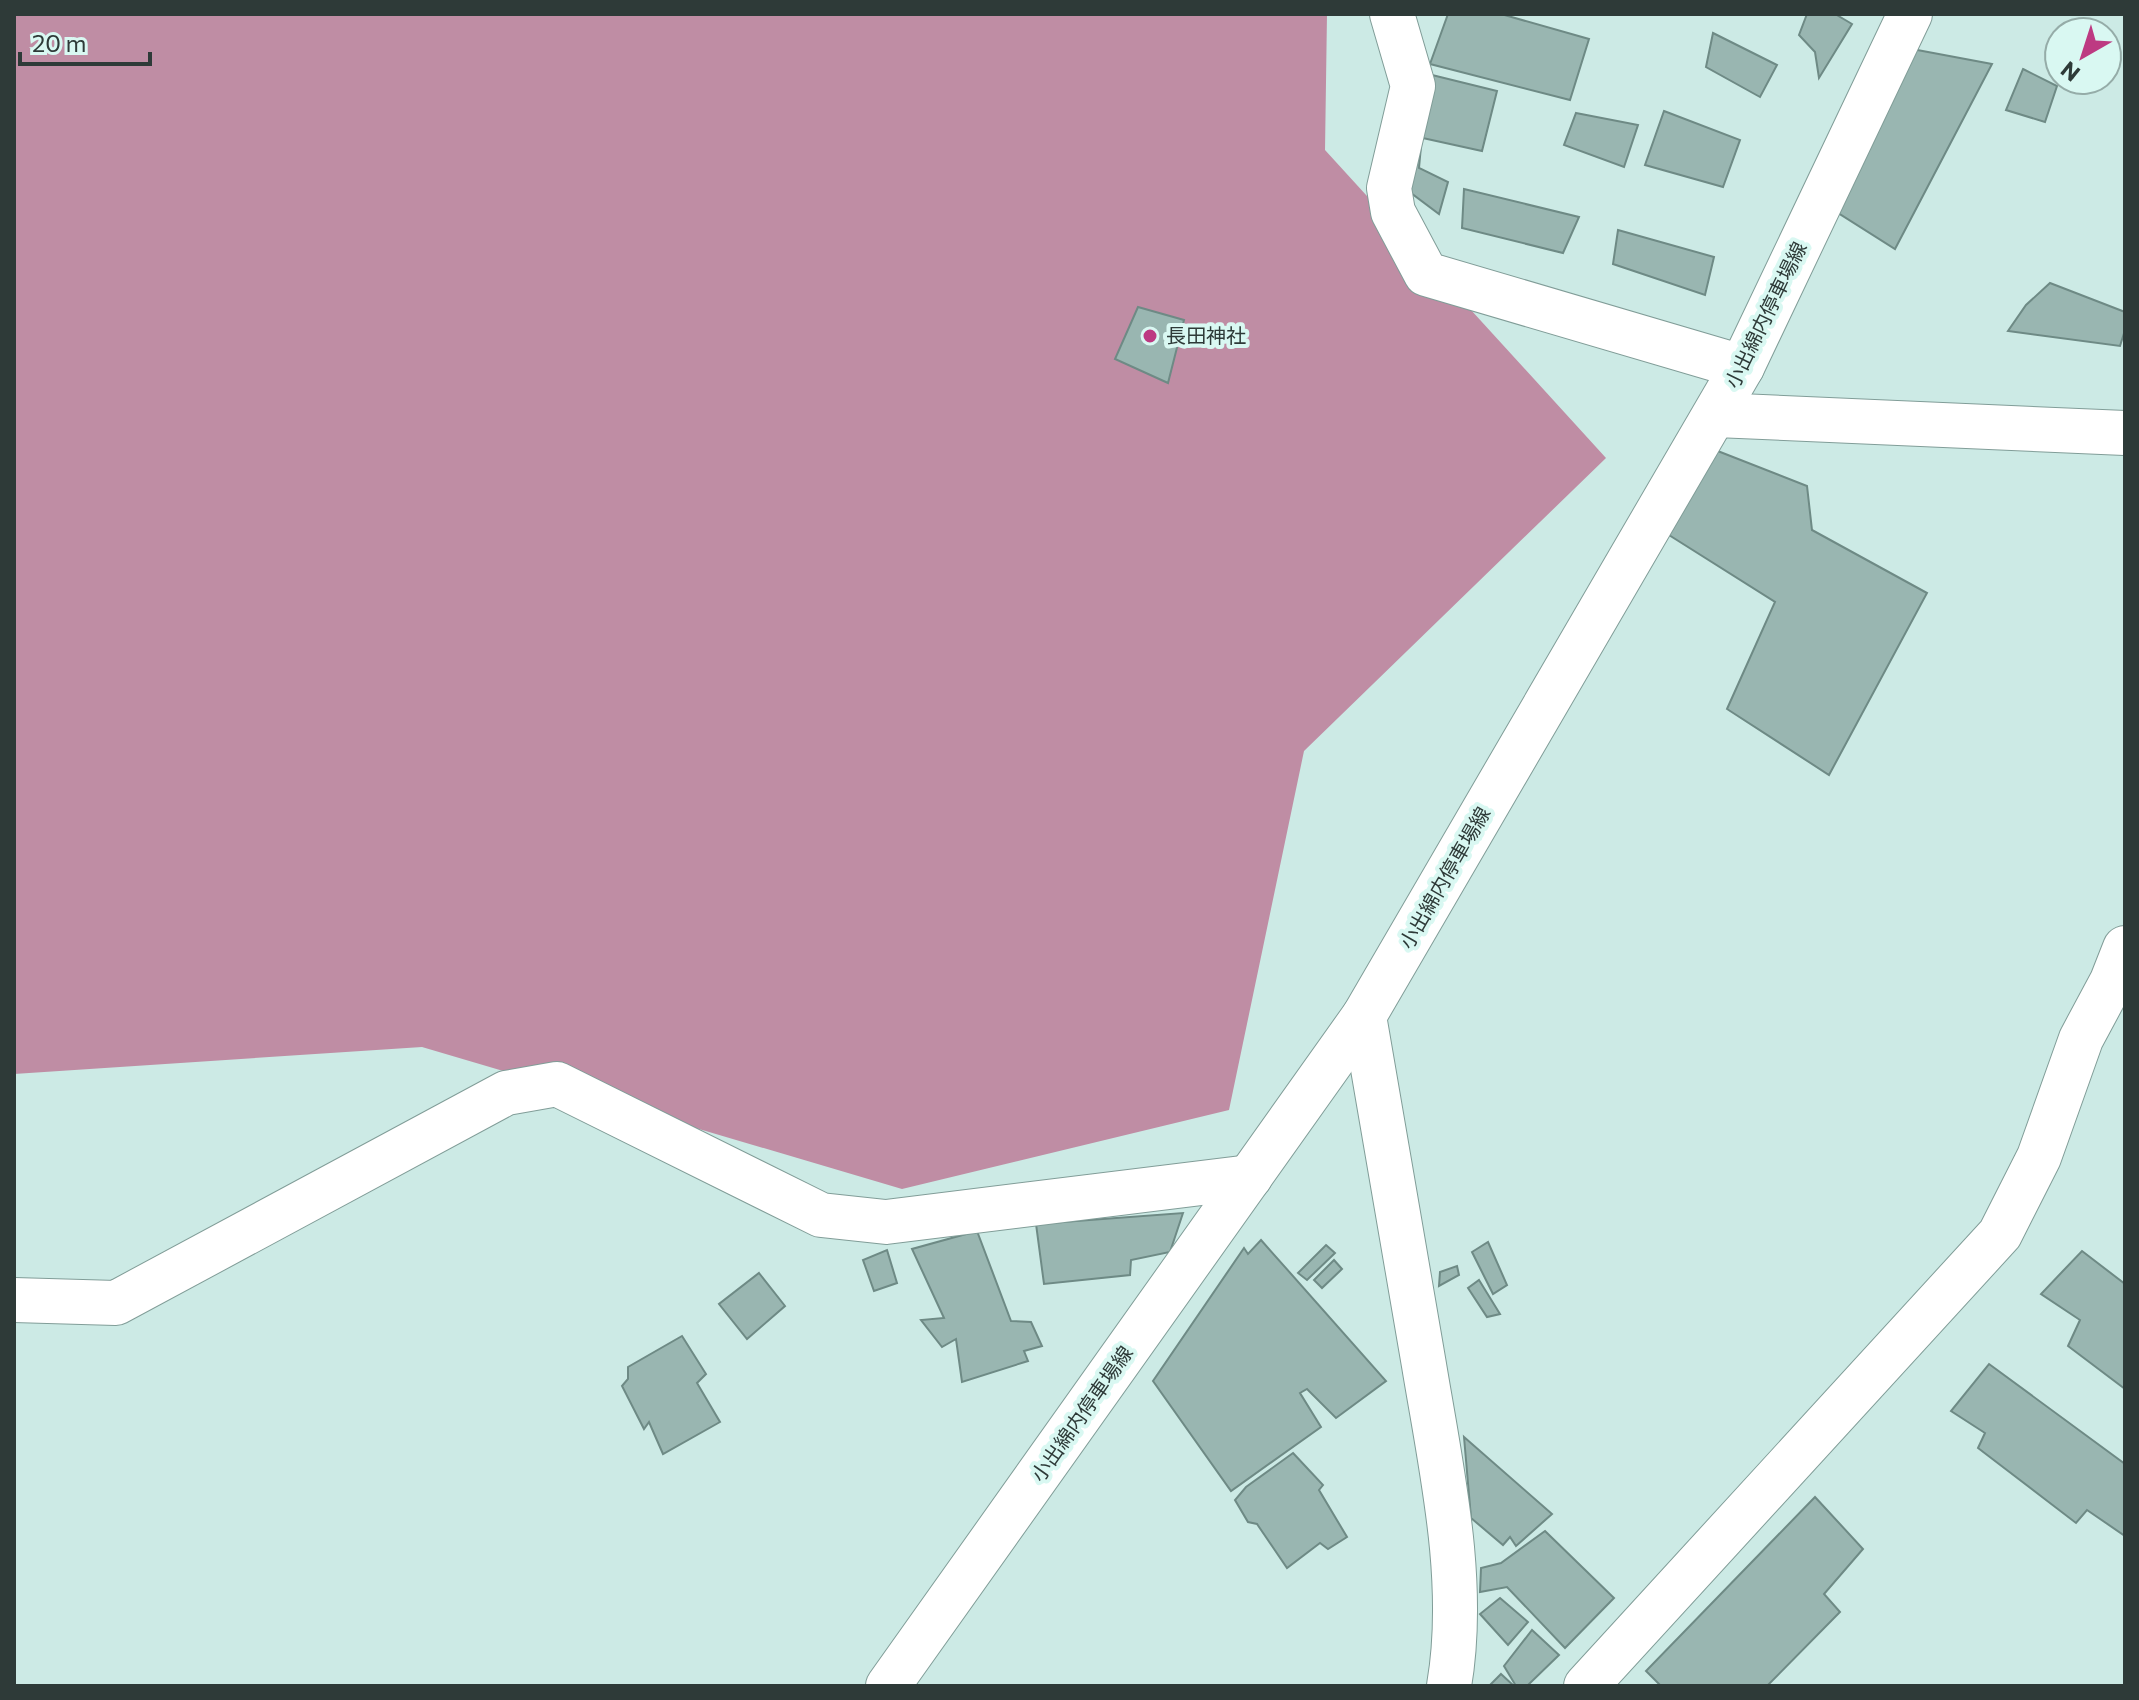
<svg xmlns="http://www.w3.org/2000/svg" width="2139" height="1700" font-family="Commissioner,'Noto Sans JP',sans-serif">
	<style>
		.forest { fill: #bf8da4 }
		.building { fill: #99b6b1; stroke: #6e8a85; stroke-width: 2 }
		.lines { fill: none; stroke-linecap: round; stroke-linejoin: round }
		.minor-casing { stroke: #819d98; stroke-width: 46 }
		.secondary-casing { stroke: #819d98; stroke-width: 46 }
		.minor { stroke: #fff; stroke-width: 44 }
		.secondary { stroke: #fff; stroke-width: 44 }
		.poi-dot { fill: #bd3a82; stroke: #d9f8f2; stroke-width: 3 }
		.labels { text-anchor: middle; stroke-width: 8; stroke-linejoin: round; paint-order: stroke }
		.street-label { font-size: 20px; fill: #2e3a38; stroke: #d9f8f2 }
		.poi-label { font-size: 20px; fill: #2e3a38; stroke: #d9f8f2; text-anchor: start }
	</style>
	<rect width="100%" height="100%" fill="#cceae5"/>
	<polygon class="forest" points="14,14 1327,14 1325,150 1606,458 1304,751 1229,1110 902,1189 422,1047 14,1074"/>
	<g class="building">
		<polygon points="1448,14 1501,14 1589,39 1570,100 1430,64"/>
		<polygon points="1807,14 1835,14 1852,24 1819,78 1815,52 1799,35"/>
		<polygon points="1713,33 1777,65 1760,97 1706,67"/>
		<polygon points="1896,46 1992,64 1895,249 1824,204"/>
		<polygon points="2023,69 2057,86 2045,122 2006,110"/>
		<polygon points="1432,75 1497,91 1482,151 1418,137"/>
		<polygon points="1664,111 1740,140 1723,187 1645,165"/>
		<polygon points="1576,113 1638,125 1624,167 1564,145"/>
		<polygon points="1421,146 1419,168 1448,182 1439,214 1383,172"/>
		<polygon points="1464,189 1579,217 1563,253 1462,228"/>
		<polygon points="1618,230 1714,257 1705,295 1613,264"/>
		<polygon points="2050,283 2125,312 2125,330 2120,346 2008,331 2026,305"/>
		<polygon points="1138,307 1184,320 1168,383 1115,359"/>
		<polygon points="1710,448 1807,486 1812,530 1927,593 1829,775 1727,709 1775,602 1661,530"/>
		<polygon points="1183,1213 1170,1252 1131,1260 1130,1275 1044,1284 1036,1224"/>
		<polygon points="977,1231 1011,1321 1031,1322 1042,1346 1024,1351 1028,1361 962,1382 956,1339 942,1347 921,1320 944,1318 912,1249"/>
		<polygon points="1261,1240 1386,1381 1336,1418 1307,1389 1300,1393 1321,1427 1231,1491 1153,1381 1244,1248 1248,1254"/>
		<polygon points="1488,1242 1507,1285 1493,1294 1472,1252"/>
		<polygon points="1326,1245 1335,1253 1307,1280 1298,1273"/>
		<polygon points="887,1250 897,1283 874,1291 863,1260"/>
		<polygon points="2082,1251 2125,1284 2125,1389 2068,1346 2080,1320 2041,1294"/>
		<polygon points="1334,1260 1342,1269 1322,1288 1314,1280"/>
		<polygon points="1457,1266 1459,1275 1439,1286 1440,1272"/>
		<polygon points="759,1273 785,1306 747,1339 719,1304"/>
		<polygon points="1479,1280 1500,1314 1487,1317 1468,1288"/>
		<polygon points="682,1336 706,1374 697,1383 720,1422 663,1454 649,1422 644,1429 622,1386 628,1379 628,1367"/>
		<polygon points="1989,1364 2125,1464 2125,1536 2087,1510 2076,1523 1978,1448 1985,1433 1951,1411"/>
		<polygon points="1464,1437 1552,1514 1516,1546 1510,1537 1503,1545 1471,1518"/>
		<polygon points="1293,1453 1323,1485 1319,1490 1347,1537 1328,1549 1320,1543 1287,1568 1257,1524 1248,1522 1235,1500 1246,1487"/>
		<polygon points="1815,1497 1863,1549 1824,1594 1840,1612 1767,1686 1661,1686 1646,1671"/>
		<polygon points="1545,1531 1614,1598 1565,1648 1507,1587 1480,1592 1481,1568 1501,1563"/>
		<polygon points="1500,1598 1528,1622 1508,1645 1480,1614"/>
		<polygon points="1532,1630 1559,1655 1527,1686 1516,1686 1504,1666"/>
		<polygon points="1501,1674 1514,1686 1489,1686"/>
	</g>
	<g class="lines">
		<g class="minor-casing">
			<g id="minor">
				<polyline points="1392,14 1413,86 1389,188 1393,212 1426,274 1742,367"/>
				<polyline points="1716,415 2125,433"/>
				<path d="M1364 1016C1384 1132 1404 1249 1424 1365 1441 1468 1467 1582 1449 1686"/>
				<polyline points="14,1300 116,1303 506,1093 557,1084 821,1215 886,1222 1250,1177"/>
				<polyline points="1586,1686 2000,1234 2039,1157 2081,1039 2112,981 2125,948"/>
			</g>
		</g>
		<g class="secondary-casing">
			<polyline id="secondary" points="888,1686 1364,1016 1742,367 1910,14"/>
		</g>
		<use href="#minor" class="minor"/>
		<use href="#secondary" class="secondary"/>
	</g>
	<circle class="poi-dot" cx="1150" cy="336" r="8"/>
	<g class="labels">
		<g class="street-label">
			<text transform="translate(1766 315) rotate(-64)" y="7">小出綿内停車場線</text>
			<text transform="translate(1445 878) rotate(-60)" y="7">小出綿内停車場線</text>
			<text transform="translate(1082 1414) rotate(-55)" y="7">小出綿内停車場線</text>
		</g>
		<g class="poi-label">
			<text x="1166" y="343">長田神社</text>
		</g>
	</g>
	<rect width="2139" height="1700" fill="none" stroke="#2e3a38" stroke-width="32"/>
	<g transform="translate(2083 56) rotate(219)"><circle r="38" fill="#d9f8f2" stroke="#95aca8" stroke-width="2"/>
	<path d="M0-6L14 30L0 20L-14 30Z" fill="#bd3a82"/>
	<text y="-12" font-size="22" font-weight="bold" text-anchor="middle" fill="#2e3a38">N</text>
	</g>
	<path d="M20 52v12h130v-12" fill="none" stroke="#2e3a38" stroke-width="4"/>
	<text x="32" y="52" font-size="24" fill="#2e3a38" stroke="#d9f8f2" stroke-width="6" paint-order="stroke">20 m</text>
</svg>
